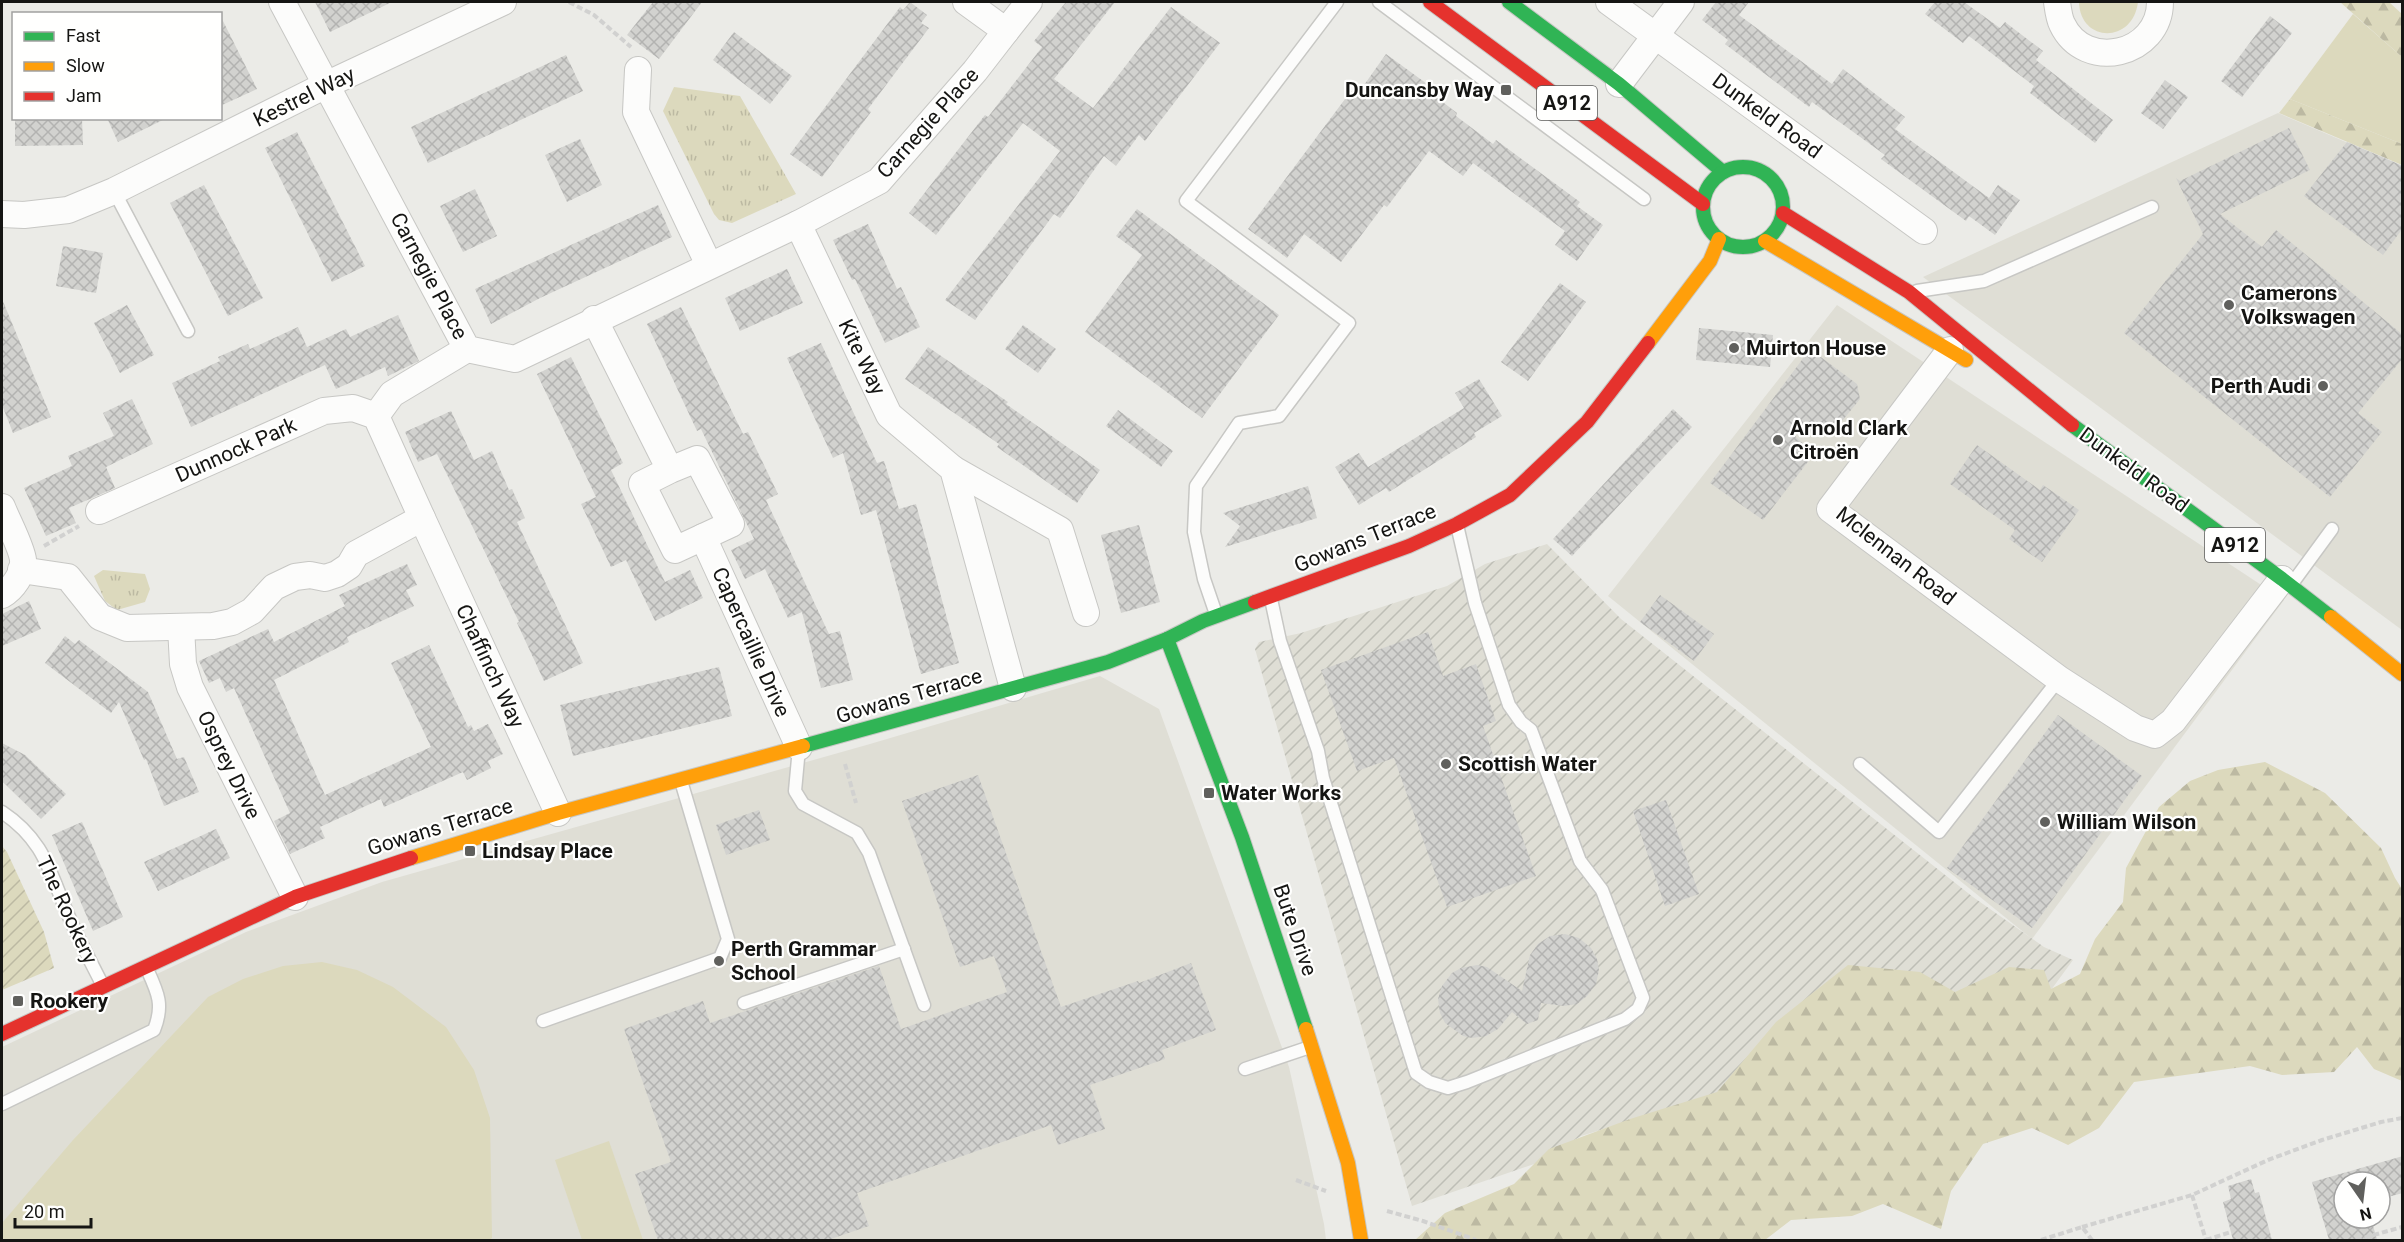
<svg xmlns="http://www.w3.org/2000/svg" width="2404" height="1242" font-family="Roboto,sans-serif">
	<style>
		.built { fill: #dfded5 }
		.industrial { fill: url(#industrial-furrows) }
		.grass { fill: #dcd9bd }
		.forest { fill: url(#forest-firs) }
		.park { fill: url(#park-tufts) }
		.garden { fill: url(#garden-furrows) }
		.building { fill: url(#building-cross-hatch) }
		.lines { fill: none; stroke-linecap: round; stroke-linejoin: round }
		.lane-casing { stroke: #c7c7c4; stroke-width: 15 }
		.street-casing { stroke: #c7c7c4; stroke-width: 28 }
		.fast-casing { stroke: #c7c7c4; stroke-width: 16 }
		.slow-casing { stroke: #c7c7c4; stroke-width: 16 }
		.jam-casing { stroke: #c7c7c4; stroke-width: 16 }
		.path { stroke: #d1d1d0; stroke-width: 4; stroke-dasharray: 6 3; stroke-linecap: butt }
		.lane { stroke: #fcfcfb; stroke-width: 12 }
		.street { stroke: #fcfcfb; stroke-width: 26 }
		.fast { stroke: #30b455; stroke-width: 14 }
		.slow { stroke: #ff9f0a; stroke-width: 14 }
		.jam { stroke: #e5322d; stroke-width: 14 }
		.poi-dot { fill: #60605d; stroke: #fffffe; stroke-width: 2 }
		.labels { text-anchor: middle; stroke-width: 4.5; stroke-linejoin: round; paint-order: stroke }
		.shield { fill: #fffffe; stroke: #5b5b5a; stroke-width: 1.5 }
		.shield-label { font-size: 20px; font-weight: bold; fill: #151513 }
		.poi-label { font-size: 21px; font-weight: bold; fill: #151513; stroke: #fffffe; text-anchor: start }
		.street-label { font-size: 21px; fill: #151513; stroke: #fffffe }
	</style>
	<defs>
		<pattern id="industrial-furrows" width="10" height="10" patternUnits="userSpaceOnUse" patternTransform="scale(1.5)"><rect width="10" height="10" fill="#dfded5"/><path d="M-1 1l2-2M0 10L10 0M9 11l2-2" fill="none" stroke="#bebeb6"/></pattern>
		<pattern id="forest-firs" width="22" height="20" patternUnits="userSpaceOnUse" patternTransform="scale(1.5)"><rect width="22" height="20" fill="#dcd9bd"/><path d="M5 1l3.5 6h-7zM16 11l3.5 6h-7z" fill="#bcb9a2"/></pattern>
		<pattern id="park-tufts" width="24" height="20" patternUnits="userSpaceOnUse" patternTransform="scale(1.5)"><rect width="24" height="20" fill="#dcd9bd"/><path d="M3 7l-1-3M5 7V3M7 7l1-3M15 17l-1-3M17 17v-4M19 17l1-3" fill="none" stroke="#bcb9a2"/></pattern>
		<pattern id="garden-furrows" width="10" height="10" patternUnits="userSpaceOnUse" patternTransform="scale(1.5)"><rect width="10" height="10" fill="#dcd9bd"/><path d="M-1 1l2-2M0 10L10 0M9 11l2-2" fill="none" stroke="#bcb9a2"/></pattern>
		<pattern id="building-cross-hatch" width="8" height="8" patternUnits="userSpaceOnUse" patternTransform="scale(1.5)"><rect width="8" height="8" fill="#d2d2cf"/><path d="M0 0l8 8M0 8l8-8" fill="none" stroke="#b3b3b1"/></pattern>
	</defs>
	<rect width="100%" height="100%" fill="#ebebe7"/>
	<g class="built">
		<polygon points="2278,113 2402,166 2402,630 1923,277"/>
		<polygon points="1837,305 2284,600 2032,939 1608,596"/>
		<polygon points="1100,676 1159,709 1289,1067 1324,1224 1326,1240 2,1240 2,1047 246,932 382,882 870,744"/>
	</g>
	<polygon class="industrial" points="1547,544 1621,619 1973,897 2044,947 2073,960 2051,990 1581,1136 1537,1163 1412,1206 1255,649 1259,642 1301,633 1447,586 1485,564"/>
	<g class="grass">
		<path d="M2079 2H2138C2133 44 2080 43 2079 2Z"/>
		<polygon points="2353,14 2402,57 2402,144 2290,99"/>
		<polygon points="322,962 357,970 393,987 446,1027 474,1070 490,1118 492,1238 489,1240 2,1240 2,1223 73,1140 208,997 243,979 283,966"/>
		<polygon points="609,1141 643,1240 582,1240 555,1160"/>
	</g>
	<g class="forest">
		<polygon points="2340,2 2389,2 2402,14 2402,57"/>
		<polygon points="2290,99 2402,144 2402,165 2279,113"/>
		<polygon points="2265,762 2325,793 2381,848 2395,878 2402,889 2402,1081 2374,1069 2357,1047 2334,1072 2282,1075 2250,1066 2134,1082 2099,1128 2068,1145 2032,1128 1983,1144 1951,1191 1941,1229 1883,1204 1852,1216 1791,1220 1765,1240 1415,1240 1445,1213 1514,1184 1549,1149 1630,1119 1717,1092 1776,1022 1848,965 1920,972 1955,992 2009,967 2044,970 2051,989 2080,974 2095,939 2123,902 2126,868 2159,807 2190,781 2218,770"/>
	</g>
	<g class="park">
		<polygon points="674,87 740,96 796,194 732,223 719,220 714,214 663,111"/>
		<polygon points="103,570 145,574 150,589 145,602 117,610 105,601 94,576"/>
	</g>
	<polygon class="garden" points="2,846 7,852 44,932 54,968 2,990"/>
	<g class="building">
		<polygon points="315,2 392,2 330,32"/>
		<polygon points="653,2 702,2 659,59 627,35"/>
		<polygon points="910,2 927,15 921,23 929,28 868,109 871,112 822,177 790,154 900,7 903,10"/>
		<polygon points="1066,2 1115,2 1054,79 1093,108 1171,7 1220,43 1145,141 1139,135 1116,166 1104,156 1060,218 1054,214 975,320 945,300 1060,151 1023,123 936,235 909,213 985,115 988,117 1042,47 1034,41"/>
		<polygon points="1716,2 1749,2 1739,15 1832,84 1843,69 1905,117 1895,129 1989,198 1998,185 2020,200 1995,235 1969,216 1966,221 1881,159 1885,155 1812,102 1809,107 1725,44 1728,40 1702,20"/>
		<polygon points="1935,2 1964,2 2000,28 2005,22 2043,51 2036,60 2113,120 2095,143 2030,93 2034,86 1969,36 1963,43 1925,14"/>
		<polygon points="220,15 257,89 220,106"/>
		<polygon points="2270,16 2292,33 2242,97 2221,81"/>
		<polygon points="734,32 792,76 770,104 713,60"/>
		<polygon points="1386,54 1434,89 1431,93 1457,113 1456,116 1493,144 1496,140 1580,202 1577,206 1603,225 1577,261 1555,245 1565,231 1473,163 1463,176 1429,151 1387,207 1384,205 1341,262 1304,234 1287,258 1248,229 1351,91 1357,95"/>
		<polygon points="566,55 583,91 428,163 411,127"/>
		<polygon points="2165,80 2188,97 2163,129 2141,113"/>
		<polygon points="15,118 82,118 83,145 15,146"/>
		<polygon points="107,118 167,118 118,142"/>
		<polygon points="2289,128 2310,170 2220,214 2262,247 2276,230 2403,335 2403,358 2358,413 2382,432 2330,497 2124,333 2203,234 2176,178 2180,181"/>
		<polygon points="297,132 365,266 332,282 265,148"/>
		<polygon points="580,139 602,185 567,202 545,155"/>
		<polygon points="2347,142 2403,166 2403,228 2383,255 2304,196"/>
		<polygon points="204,185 263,298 228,316 170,203"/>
		<polygon points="475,189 497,236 463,252 440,206"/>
		<polygon points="658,205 672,237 540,298 491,324 475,289"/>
		<polygon points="1137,209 1279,315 1202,418 1085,332 1142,255 1116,236"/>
		<polygon points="868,224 897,289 901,287 920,327 885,343 855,279 852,280 833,240"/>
		<polygon points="63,246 103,253 96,293 56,286"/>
		<polygon points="787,269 803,303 740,331 725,298"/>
		<polygon points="1560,283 1586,302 1528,381 1501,362"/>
		<polygon points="2,299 51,417 13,433 2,405"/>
		<polygon points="127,305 154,355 120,373 94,323"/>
		<polygon points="681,307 743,434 748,432 778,494 766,500 829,634 840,631 853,680 821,688 802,612 788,618 765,569 745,579 731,550 754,539 701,429 697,431 647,324"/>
		<polygon points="398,315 419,361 388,376 385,367 336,389 325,365 191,427 172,383 220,361 218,357 248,344 250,349 298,327 307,347 346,329 350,337"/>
		<polygon points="1023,325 1056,349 1038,373 1005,349"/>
		<polygon points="1699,328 1773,335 1770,367 1696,360"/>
		<polygon points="821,343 877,463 884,461 899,509 916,504 959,663 921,674 876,510 861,515 843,453 833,458 787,358"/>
		<polygon points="928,347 1008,402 1006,404 1100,470 1077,503 997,447 999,444 905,379"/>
		<polygon points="1810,349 1857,384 1860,399 1834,431 1793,434 1814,454 1763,520 1710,483"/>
		<polygon points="571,357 623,463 611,470 665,582 690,570 703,598 655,621 626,560 611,567 581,504 596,497 537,374"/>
		<polygon points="1479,379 1502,416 1474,433 1476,437 1389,492 1386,488 1359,505 1335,467 1359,453 1368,467 1464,408 1455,393"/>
		<polygon points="132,399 153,444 106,467 115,488 69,508 76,523 46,536 24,488 72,466 68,456 114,436 103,413"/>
		<polygon points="1673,409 1692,427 1572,556 1553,539"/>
		<polygon points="1118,410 1173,451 1161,467 1106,426"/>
		<polygon points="451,411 474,460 492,451 509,490 512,489 525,518 517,522 583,663 544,681 517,623 519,622 437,454 418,462 405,432"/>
		<polygon points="1977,445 2040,490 2043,485 2079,510 2042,562 2009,539 2015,530 1950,484"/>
		<polygon points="1308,486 1317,518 1225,547 1240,526 1223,513"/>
		<polygon points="1139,525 1160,602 1121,613 1101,535"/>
		<polygon points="407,564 417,585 406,590 414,606 347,637 349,642 274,680 325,795 431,747 391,663 429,645 468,727 471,725 474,731 488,724 503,754 488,761 491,768 467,780 463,772 384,807 381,799 320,827 325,838 290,854 274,821 290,813 234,688 226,692 220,678 209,683 199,661 268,629 274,642 345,606 339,595"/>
		<polygon points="1660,595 1714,634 1694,661 1640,622"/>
		<polygon points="29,601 41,629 2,646 2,614"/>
		<polygon points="1428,632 1443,676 1476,664 1496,721 1483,726 1536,876 1447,907 1394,758 1357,771 1321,670"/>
		<polygon points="65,636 75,644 79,640 148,692 177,759 184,757 199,792 164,806 146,759 144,760 119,702 111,713 45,663"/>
		<polygon points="719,667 732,716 573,756 560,705"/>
		<polygon points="2058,715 2142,776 2032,928 1947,868"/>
		<polygon points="2,743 25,755 66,794 41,819 2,781"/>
		<polygon points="978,775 1061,1007 1138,981 1139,983 1191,963 1216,1030 1162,1050 1165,1059 1090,1085 1105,1129 1058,1145 1051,1125 857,1193 869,1226 828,1240 658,1240 635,1174 671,1162 624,1029 703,1001 710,1023 879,966 901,1029 1007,992 994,956 960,967 902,801"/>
		<polygon points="1666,800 1699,894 1665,906 1633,811"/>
		<polygon points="759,810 770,840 726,855 716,825"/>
		<polygon points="82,822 123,917 93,931 52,835"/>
		<polygon points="216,829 230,858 158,891 144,862"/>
		<polygon points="1565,934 1579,938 1591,948 1597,959 1599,970 1596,984 1587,996 1577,1004 1564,1006 1541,1003 1538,1020 1527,1024 1512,1012 1498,1029 1486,1036 1472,1038 1463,1036 1445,1023 1440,1013 1438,999 1442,986 1452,973 1461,968 1477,965 1487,967 1522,991 1530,955 1538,944 1550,936"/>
		<polygon points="2403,1156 2403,1193 2380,1199 2380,1182 2344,1182 2344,1218 2371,1218 2377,1240 2329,1240 2312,1182"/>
		<polygon points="2251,1179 2255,1193 2259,1192 2272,1240 2233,1240 2223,1202 2231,1199 2228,1186"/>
	</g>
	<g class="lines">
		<g class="lane-casing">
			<g id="lane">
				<polyline points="1379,2 1644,199"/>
				<polyline points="114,191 188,331"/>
				<polyline points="1917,291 1984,281 2152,207"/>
				<polyline points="2291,585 2332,529"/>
				<polyline points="1271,599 1280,641 1318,751 1323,778 1416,1073 1429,1082 1448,1088 1467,1082 1625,1019 1638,1009 1643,998 1602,890 1580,861 1531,730 1521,722 1509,705 1475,603 1457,525"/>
				<polyline points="1216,614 1204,579 1194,532 1196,486 1239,423 1279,416 1349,323 1186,201 1337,2"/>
				<polyline points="799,748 795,791 803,804 857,833 869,853 924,1005"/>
				<polyline points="1860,764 1939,832 2059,679"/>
				<path d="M2 812C46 841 50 875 70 919 80 942 92 964 103 986"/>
				<polyline points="744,1003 904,949"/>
				<polyline points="543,1021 720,958 728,939 681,781"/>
				<polyline points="1245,1069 1310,1047"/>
				<path d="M2 1104 154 1030C164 1005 158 993 147 969"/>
			</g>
		</g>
		<g class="street-casing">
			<g id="street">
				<polyline points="282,2 467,349 515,359 798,224 879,181 975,71 1006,31 966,2"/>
				<polyline points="1609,2 1924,231"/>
				<path d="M2057 2C2058 9 2059 18 2062 24 2085 73 2160 55 2160 2"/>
				<polyline points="1006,31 1029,2"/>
				<polyline points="638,70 636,112 709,265"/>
				<polyline points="1619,84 1681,2"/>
				<polyline points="2,214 24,215 68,210 114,191 328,84 503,2"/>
				<polyline points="798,224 889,415 953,469 1013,688"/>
				<polyline points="594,319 670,470 697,459 731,524 675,550 642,484 670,470"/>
				<polyline points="1950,350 1830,509 2059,679 2135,728 2155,735 2173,721 2282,579"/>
				<polyline points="376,416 392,394 467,349"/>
				<polyline points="953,469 1060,530 1086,613"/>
				<path d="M2 507C7 520 22 548 23 560 24 573 13 589 2 595"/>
				<polyline points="422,518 558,813"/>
				<polyline points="703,537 799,747"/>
				<polyline points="21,570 68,577 100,617 127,628 213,626 232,622 252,611 274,587 295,577 310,575 325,578 337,574 349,566 356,554 422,518 376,416 353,408 324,411 99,511"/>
				<polyline points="181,627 183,664 190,687 295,897"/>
			</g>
		</g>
		<g class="fast-casing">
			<g id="fast">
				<polyline points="1509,2 1619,84 1723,172"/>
				<circle cx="1743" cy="207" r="40"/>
				<polyline points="2072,425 2282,579 2331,617"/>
				<polyline points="1167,639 1242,837 1306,1029"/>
				<polyline points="803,746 1108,662 1167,639 1203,621 1255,602"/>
			</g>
		</g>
		<g class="slow-casing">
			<g id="slow">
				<polyline points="1765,241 1966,360"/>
				<polyline points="1648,343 1710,261 1719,239"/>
				<polyline points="2331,617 2402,674"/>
				<polyline points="411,858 558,813 803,746"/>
				<polyline points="1306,1029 1348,1163 1361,1240"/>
			</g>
		</g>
		<g class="jam-casing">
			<g id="jam">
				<polyline points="1430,2 1703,204"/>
				<polyline points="1783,213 1909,292 2072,425"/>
				<polyline points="1255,602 1409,546 1457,524 1510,495 1587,422 1648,343"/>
				<polyline points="2,1034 295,897 411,858"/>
			</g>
		</g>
		<g class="path">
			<polyline points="569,2 594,15 631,47"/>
			<polyline points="44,546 79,526"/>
			<polyline points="845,764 856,803"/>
			<polyline points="1296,1180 1326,1191"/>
			<polyline points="2192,1195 2206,1240"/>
			<polyline points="1387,1211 1423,1221 1476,1240"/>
			<polyline points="2082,1227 2192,1195 2268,1160 2322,1140 2381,1122 2402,1118"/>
			<polyline points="2041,1240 2082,1227 2092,1240"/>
			<polyline points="2206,1240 2231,1232"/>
			<polyline points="2356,1240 2402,1227"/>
		</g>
		<use href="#lane" class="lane"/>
		<use href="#street" class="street"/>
		<use href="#fast" class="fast"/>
		<use href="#slow" class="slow"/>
		<use href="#jam" class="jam"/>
	</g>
	<g class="poi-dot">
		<rect x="1500" y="84" width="12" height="12" rx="3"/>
		<circle cx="2229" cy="305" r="6"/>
		<circle cx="1734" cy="348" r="6"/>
		<circle cx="2323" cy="386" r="6"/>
		<circle cx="1778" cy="440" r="6"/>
		<circle cx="1446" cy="764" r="6"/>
		<rect x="1203" y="787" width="12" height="12" rx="3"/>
		<circle cx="2045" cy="822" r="6"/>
		<rect x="464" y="845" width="12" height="12" rx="3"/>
		<circle cx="719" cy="961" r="6"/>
		<rect x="12" y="995" width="12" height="12" rx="3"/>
	</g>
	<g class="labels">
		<g class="shield">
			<rect x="1537" y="86" width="60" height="34" rx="4.5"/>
			<rect x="2205" y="528" width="60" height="34" rx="4.5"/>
		</g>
		<g class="shield-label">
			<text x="1567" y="110">A912</text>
			<text x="2235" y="552">A912</text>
		</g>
		<g class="poi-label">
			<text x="1494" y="97" text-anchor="end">Duncansby Way</text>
			<text x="2241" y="300">Camerons<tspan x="2241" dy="24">Volkswagen</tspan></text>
			<text x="1746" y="355">Muirton House</text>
			<text x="2311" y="393" text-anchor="end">Perth Audi</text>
			<text x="1790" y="435">Arnold Clark<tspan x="1790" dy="24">Citroën</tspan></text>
			<text x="1458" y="771">Scottish Water</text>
			<text x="1221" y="800">Water Works</text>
			<text x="2057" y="829">William Wilson</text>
			<text x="482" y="858">Lindsay Place</text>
			<text x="731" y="956">Perth Grammar<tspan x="731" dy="24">School</tspan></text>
			<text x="30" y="1008">Rookery</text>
		</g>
		<g class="street-label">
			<text transform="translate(304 97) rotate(-26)" y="7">Kestrel Way</text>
			<text transform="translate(1767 116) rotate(36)" y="7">Dunkeld Road</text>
			<text transform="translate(928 123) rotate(-48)" y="7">Carnegie Place</text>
			<text transform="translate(429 276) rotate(62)" y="7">Carnegie Place</text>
			<text transform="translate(862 357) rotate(64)" y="7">Kite Way</text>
			<text transform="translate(236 450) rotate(-24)" y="7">Dunnock Park</text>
			<text transform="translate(2134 470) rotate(36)" y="7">Dunkeld Road</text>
			<text transform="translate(1365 538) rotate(-22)" y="7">Gowans Terrace</text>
			<text transform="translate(1896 556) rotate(38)" y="7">Mclennan Road</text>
			<text transform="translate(751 642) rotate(66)" y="7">Capercaillie Drive</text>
			<text transform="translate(490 666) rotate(65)" y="7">Chaffinch Way</text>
			<text transform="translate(909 696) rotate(-16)" y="7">Gowans Terrace</text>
			<text transform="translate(229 765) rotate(64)" y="7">Osprey Drive</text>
			<text transform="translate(440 827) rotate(-17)" y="7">Gowans Terrace</text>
			<text transform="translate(67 910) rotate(65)" y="7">The Rookery</text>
			<text transform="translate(1295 930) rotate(71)" y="7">Bute Drive</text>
		</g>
	</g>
	<rect width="2404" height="1242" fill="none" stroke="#151513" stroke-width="6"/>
	<rect x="12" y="12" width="210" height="108" fill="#fffffe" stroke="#a1a1a0" stroke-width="1.5"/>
	<rect x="24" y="32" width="30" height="9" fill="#30b455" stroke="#a1a1a0" stroke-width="1.5"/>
	<text x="66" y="42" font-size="18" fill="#151513">Fast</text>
	<rect x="24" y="62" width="30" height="9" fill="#ff9f0a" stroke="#a1a1a0" stroke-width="1.5"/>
	<text x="66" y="72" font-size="18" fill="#151513">Slow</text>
	<rect x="24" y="92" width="30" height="9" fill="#e5322d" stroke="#a1a1a0" stroke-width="1.5"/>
	<text x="66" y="102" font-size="18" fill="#151513">Jam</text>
	<g transform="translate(2362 1200) rotate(166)"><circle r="28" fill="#fffffe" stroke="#a1a1a0" stroke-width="1.5"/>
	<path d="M0-4.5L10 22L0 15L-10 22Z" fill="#60605d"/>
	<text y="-9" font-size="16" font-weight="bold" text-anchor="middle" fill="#151513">N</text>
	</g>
	<path d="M15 1218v9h76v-9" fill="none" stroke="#151513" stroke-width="3"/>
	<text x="24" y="1218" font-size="18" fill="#151513" stroke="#fffffe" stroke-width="4.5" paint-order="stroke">20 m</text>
</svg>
